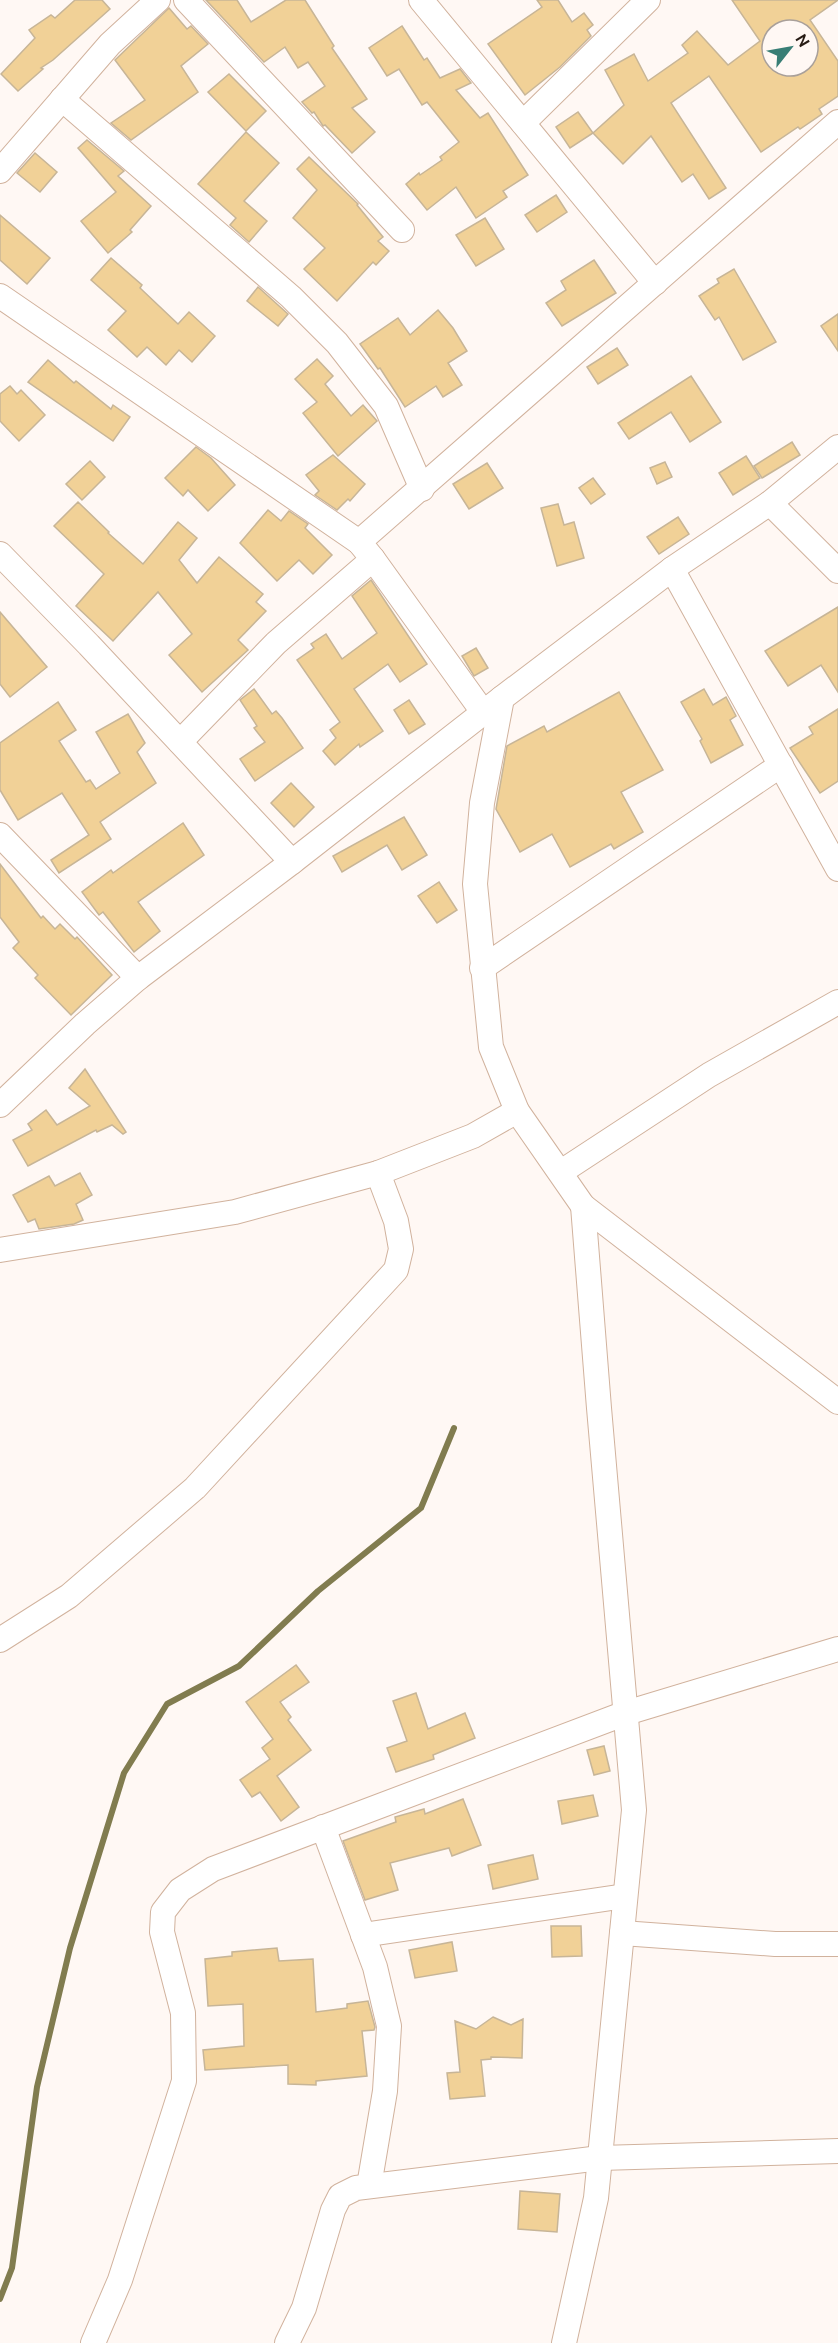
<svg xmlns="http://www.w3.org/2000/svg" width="838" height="2343" font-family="Ubuntu,sans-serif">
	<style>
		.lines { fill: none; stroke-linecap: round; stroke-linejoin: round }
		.stream { stroke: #817c4f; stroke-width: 6 }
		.building { fill: #f1d197; stroke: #c7b597; stroke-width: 1.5; fill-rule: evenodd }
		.minor-casing { stroke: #d1b29d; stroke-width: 26 }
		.minor { stroke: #fff; stroke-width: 24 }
	</style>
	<rect width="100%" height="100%" fill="#fff8f4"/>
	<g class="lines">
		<polyline class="stream" points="0,2299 12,2268 37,2087 70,1948 124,1773 167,1704 239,1666 318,1591 421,1508 454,1428"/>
	</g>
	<g class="building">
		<polygon points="75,0 102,0 110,9 53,60 41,68 43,69 18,91 1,74 35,38 29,30 51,15 55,18"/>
		<polygon points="206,0 237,0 251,22 286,0 305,0 334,46 332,48 367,99 352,108 375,132 352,153 325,125 323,126 314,112 312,113 302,102 325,86 308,62 298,68 285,47 264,62"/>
		<polygon points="537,0 558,0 572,22 584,13 593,25 587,30 591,36 560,67 525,95 488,44 542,7"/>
		<path d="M732 0H838L810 20 838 61V96L819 109 822 114 800 129 798 127 761 152 709 76 671 103 726 188 709 199 693 174 682 182 651 136 623 164 593 133 624 105 605 70 634 54 648 81 688 53 682 45 697 31 728 65 760 41ZM772 30H808V66H772Z"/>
		<polygon points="169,8 187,29 191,26 208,44 181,66 198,92 131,140 111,123 145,100 115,60"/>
		<polygon points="402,26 424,60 427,58 440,78 460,69 471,83 456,90 480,118 488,113 528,175 503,191 507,197 476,218 456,187 427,210 406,184 419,173 420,175 442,160 440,157 459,142 427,102 422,105 399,69 387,76 369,48"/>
		<polygon points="229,74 266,111 246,131 208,92"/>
		<polygon points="578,112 593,133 570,148 556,127"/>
		<polygon points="246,132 279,163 244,201 267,221 249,242 230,225 236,218 198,184"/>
		<polygon points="87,140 124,171 118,176 151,206 130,230 132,232 108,253 81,221 116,192 78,148"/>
		<polygon points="35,153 57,172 40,192 17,173"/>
		<polygon points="309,157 358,204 357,205 383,237 378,241 389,251 376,265 373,262 337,301 304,269 325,248 293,218 317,190 297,169"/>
		<polygon points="556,195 567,212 537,232 525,215"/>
		<polygon points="0,215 50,258 27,284 0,260"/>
		<polygon points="485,218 504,249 476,266 456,235"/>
		<polygon points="111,258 142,285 140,288 178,324 189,312 215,336 192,362 179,350 166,365 147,347 137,357 108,330 126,311 91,280"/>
		<polygon points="594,260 616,293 562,326 546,303 566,290 561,281"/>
		<polygon points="734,269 776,342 743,360 719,317 715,320 699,296 719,283 717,279"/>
		<polygon points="258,287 288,314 278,326 247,301"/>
		<polygon points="438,310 453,328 467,351 448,363 462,385 443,397 436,386 405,407 380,368 378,369 360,344 398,318 410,335"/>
		<polygon points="838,314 838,351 821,326"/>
		<polygon points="617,348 628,365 598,384 587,367"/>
		<polygon points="317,359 333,376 325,384 351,416 363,405 377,421 338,456 303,413 317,402 295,379"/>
		<polygon points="48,360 74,383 76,381 111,409 113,405 130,417 113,441 28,382"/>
		<polygon points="691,376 721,422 690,442 671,412 629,439 618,423"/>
		<polygon points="10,386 17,394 21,390 45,415 19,441 0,421 0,394"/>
		<polygon points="792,442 800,455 762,478 754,466"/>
		<polygon points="196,447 211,458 235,485 208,511 188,490 183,496 165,478"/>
		<polygon points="333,455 365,484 350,501 348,499 337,510 315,495 319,491 306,475"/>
		<polygon points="746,456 760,478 733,495 719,473"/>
		<polygon points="90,461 105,477 82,500 66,484"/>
		<polygon points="665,462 672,477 657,484 650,468"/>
		<polygon points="487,463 503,488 469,509 453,484"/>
		<polygon points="593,478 605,494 591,504 579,488"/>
		<polygon points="78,502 109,532 108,533 143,564 178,522 197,538 179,560 197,583 219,557 263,594 256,602 266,611 238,640 248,650 202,692 169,655 192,634 158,592 113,641 76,606 104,574 54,526"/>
		<polygon points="558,504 564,525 574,522 584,558 557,566 541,508"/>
		<polygon points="268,510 281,521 289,511 308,524 305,528 332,555 313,574 299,560 277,581 240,543"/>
		<polygon points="678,517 689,534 659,554 647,537"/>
		<polygon points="371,580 427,664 400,682 388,664 354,689 383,731 360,747 359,744 335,765 323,751 336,738 330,730 340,722 297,660 314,648 311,644 326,634 342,659 377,633 352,596"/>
		<polygon points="838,607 838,692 821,665 788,686 765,651"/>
		<polygon points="0,612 47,667 10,697 0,684"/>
		<polygon points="476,648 488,668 474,676 462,656"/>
		<polygon points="254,689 272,714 276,711 282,718 303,748 255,781 240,759 265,742 254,728 257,726 240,700"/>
		<polygon points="704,689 713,705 726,697 736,716 730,720 743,745 711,763 700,741 702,739 681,702"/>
		<polygon points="619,692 663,770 621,792 643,832 614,849 611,844 570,867 552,834 520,852 496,809 507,746 544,726 547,732"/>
		<polygon points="409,700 425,724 409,734 394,710"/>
		<polygon points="58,702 76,730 59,741 86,782 90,780 96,789 120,773 96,732 128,714 145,743 137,752 156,783 100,822 111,839 59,873 51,860 89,835 62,793 18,820 0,790 0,743"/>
		<polygon points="838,709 838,781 820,793 790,748 813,734 809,727"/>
		<polygon points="291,783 314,807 294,827 271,803"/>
		<polygon points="404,817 427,855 402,870 387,845 342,872 333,856"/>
		<polygon points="183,823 204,855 138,902 160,931 134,952 103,912 99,915 82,892 111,870 113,873"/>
		<polygon points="0,864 41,918 43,916 55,929 60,924 75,939 77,937 112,975 71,1015 35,978 38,975 13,948 19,942 0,917"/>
		<polygon points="439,882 457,910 437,923 418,896"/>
		<polygon points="85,1069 126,1132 123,1134 112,1125 97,1132 96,1130 28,1166 13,1140 32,1130 28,1124 46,1110 57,1125 90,1106 69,1088"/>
		<polygon points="80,1173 92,1195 76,1204 83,1220 74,1224 39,1229 35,1219 28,1222 13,1195 49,1176 55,1186"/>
		<polygon points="296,1665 309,1682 280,1702 291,1717 288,1720 311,1750 277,1776 299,1807 281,1821 260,1792 252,1797 240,1780 270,1759 262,1748 273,1739 246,1702"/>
		<polygon points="416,1693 428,1729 465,1713 475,1738 433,1755 434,1759 396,1772 387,1748 407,1741 393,1701"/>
		<polygon points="604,1746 610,1771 594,1775 587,1750"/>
		<polygon points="593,1795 598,1816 562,1824 558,1801"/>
		<polygon points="463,1799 481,1845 452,1856 449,1848 390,1863 398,1890 365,1900 343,1841 396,1822 395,1817 424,1809 425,1814"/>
		<polygon points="533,1855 538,1879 493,1889 488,1865"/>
		<polygon points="551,1926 581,1926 582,1956 552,1957"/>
		<polygon points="452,1942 457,1971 415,1978 409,1950"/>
		<polygon points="277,1948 279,1961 313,1959 316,2012 347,2008 347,2004 368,2001 375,2027 374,2030 362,2031 367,2076 316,2081 316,2085 288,2084 288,2065 205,2070 203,2050 244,2046 243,2004 208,2006 205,1959 232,1956 232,1952"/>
		<polygon points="493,2017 511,2025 523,2019 522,2058 491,2057 491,2059 481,2060 485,2096 450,2099 447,2073 460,2072 455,2021 476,2029"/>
		<polygon points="520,2191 560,2194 557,2232 518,2229"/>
	</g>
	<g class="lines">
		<g class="minor-casing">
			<g id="minor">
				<polyline points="186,0 402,230"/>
				<polyline points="421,0 655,283"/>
				<polyline points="62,99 291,297 337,343 386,406 422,489"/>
				<polyline points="523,123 648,0"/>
				<polyline points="0,171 110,44 158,0"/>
				<polyline points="0,296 359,542 373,559 483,712"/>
				<polyline points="770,503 838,571"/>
				<polyline points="359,542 838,122"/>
				<polyline points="0,554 89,645 292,862"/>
				<polyline points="672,569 838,869"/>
				<polyline points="502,698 482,803 475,884 491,1047 517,1111 583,1206 838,1402"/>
				<polyline points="180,742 276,643 373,559"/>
				<polyline points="0,835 138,978"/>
				<polyline points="482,968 781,765"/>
				<polyline points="0,1105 85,1024 138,978 292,862 502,698 672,569 770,503 838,447"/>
				<polyline points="561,1172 709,1075 838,1002"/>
				<polyline points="0,1250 235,1212 378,1173 473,1136 517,1111"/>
				<polyline points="0,1640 69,1596 195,1488 396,1270 401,1249 396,1221 378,1173"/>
				<polyline points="323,1827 375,1967 389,2026 385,2091 369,2186"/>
				<polyline points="622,1933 775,1944 838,1944"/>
				<polyline points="363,1935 625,1896"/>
				<polyline points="93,2343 120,2280 184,2081 183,2013 162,1932 163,1912 180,1890 213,1869 626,1713 838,1649"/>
				<polyline points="287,2343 304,2308 333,2210 340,2196 356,2188 600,2158 838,2151"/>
				<polyline points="564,2343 596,2198 634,1810 599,1408 583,1206"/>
			</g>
		</g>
		<use href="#minor" class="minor"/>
	</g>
	<g transform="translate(790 48) rotate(59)"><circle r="28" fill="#fff8f4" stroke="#a9a09a" stroke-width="1.5"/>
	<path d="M0-4.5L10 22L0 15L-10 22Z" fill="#387e75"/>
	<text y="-9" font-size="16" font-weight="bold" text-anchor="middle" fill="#271b14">N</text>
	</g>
</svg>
